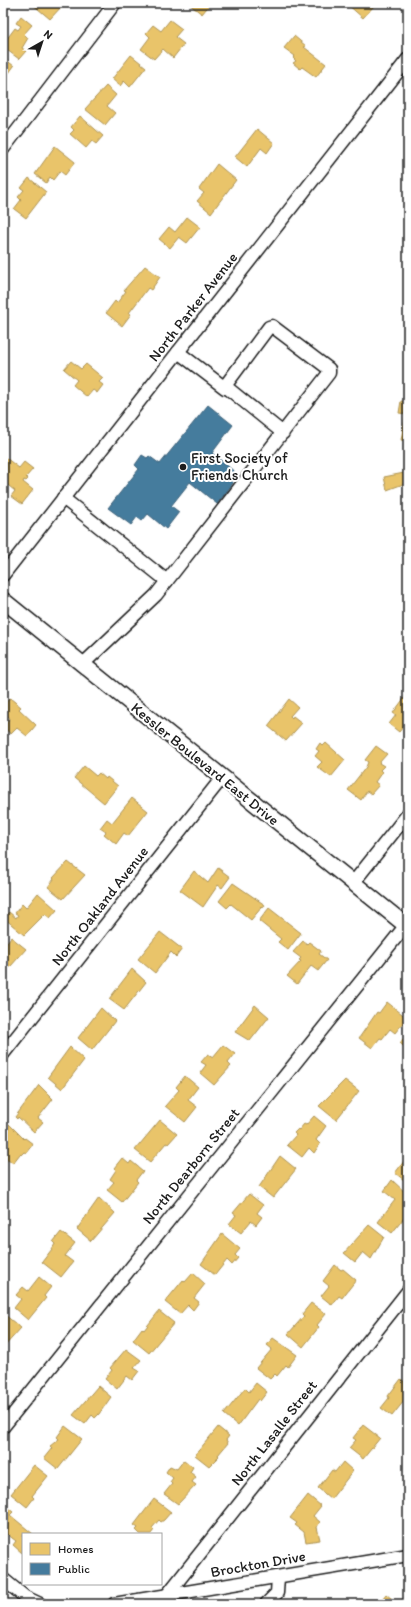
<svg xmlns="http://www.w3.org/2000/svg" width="411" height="1607" font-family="Itim,sans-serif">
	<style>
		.homes { fill: #e9c46a; stroke: #ac9253 }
		.public { fill: #457b9d; stroke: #395e76 }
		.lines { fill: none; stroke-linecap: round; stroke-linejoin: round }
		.minor-casing { stroke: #1c1c1c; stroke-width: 15 }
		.major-casing { stroke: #1c1c1c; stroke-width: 18 }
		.minor { stroke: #fff; stroke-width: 12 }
		.major { stroke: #fff; stroke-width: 15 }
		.poi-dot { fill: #1c1c1c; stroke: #fff; stroke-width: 1.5 }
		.labels { text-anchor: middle; stroke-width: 4; stroke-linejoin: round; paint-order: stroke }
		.street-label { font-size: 15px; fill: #1c1c1c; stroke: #fff }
		.poi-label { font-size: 15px; fill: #1c1c1c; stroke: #fff; text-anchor: start }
	</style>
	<rect width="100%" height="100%" fill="#fff"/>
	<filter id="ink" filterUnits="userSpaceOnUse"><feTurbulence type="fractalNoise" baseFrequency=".025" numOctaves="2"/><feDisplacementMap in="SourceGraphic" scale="8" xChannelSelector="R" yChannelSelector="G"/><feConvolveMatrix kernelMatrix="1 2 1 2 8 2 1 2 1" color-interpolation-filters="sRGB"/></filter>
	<g filter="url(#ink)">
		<g class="homes">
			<polygon points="31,3 62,3 63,5 50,19"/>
			<polygon points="190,3 211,3 202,14 189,4"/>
			<polygon points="337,3 370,3 374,6 363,18 347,4 343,8"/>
			<polygon points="21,16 32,25 24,34 28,38 22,48 26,51 19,59 3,47 3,44 15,28 18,30 21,26 16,23"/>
			<polygon points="170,20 182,29 175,37 184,44 173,58 163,49 154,59 141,49 150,37 146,33 153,25 161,31"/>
			<polygon points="294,36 306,46 304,47 326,64 316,77 302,67 300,69 293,63 296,61 293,58 295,56 284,48"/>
			<polygon points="131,55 146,67 130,87 124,81 120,86 112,79"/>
			<polygon points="5,59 14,66 3,81 3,61"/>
			<polygon points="106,86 116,95 107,106 115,113 105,125 85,109"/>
			<polygon points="80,116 103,136 96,144 92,141 86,148 70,134 74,130 71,127"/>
			<polygon points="257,129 274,143 267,153 261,148 247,167 235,157"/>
			<polygon points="55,146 75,162 65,175 60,171 53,180 50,177 46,183 35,174"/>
			<polygon points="217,164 236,180 211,213 197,201 204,193 199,189"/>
			<polygon points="29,178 46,192 26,218 14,209 21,200 18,197 24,190 21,188"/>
			<polygon points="187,217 200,227 187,243 179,237 170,248 159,239 169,227 175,232"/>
			<polygon points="145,266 160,277 151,290 148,288 129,313 131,314 122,326 106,313 115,301 117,303 126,291 124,290"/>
			<polygon points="71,361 81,369 86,364 103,378 99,382 103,385 97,393 93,390 87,397 73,385 77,380 64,369"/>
			<polygon points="401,401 408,402 408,441 401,440 406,414 399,413"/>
			<polygon points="6,458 19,468 24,462 33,469 26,477 28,479 26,481 24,480 23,482 33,490 22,504 11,496 15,491 3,481 3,462"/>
			<polygon points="408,468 408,490 406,483 387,490 384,477 404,473 403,469"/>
			<polygon points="408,693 408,721 399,732 389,724 396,715 393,713"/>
			<polygon points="10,698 21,707 19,709 36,725 27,736 17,728 11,734 3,727 10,718 3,712 3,706"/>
			<polygon points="289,699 298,707 290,716 292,718 293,716 302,723 286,741 268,726"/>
			<polygon points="320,743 323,746 326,743 345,760 331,777 317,767 322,762 315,756 319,751 316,749"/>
			<polygon points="376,746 387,754 379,763 384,766 380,770 382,772 375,782 379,785 371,794 367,791 361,800 348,790 366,767 368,762 365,760"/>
			<polygon points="84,766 96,776 99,773 106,779 107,777 118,786 104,803 74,778"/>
			<polygon points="132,798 148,811 128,836 124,833 116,844 104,834 106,832 100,828 107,819 112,823"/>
			<polygon points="68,862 85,875 63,899 48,887 54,879 53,878"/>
			<polygon points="218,868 230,877 222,888 218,885 203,907 180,890 194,871 208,883"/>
			<polygon points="233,883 265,905 263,908 262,907 251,920 231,904 227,908 219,901"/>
			<polygon points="38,893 57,910 50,918 45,914 24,935 4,918 9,912 16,918 18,915 15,913 22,904 26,908"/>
			<polygon points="269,908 301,933 288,950 278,942 281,939 259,921"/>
			<polygon points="160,932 182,949 176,957 171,952 155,973 138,959"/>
			<polygon points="11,937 26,949 3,975 3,945 4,946"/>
			<polygon points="303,941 307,944 309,942 321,951 319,954 327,960 318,971 311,966 297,984 287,976 301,961 299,960 301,958 293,952"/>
			<polygon points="132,969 146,982 124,1010 109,999"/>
			<polygon points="387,1002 407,1018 395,1033 390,1029 382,1039 380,1038 372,1048 359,1038 377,1012 379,1013"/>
			<polygon points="255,1005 269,1017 250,1041 235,1032"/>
			<polygon points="101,1008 115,1021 92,1050 78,1038"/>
			<polygon points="408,1033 408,1050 400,1043"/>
			<polygon points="223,1045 235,1054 228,1063 231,1066 214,1085 200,1073 206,1065 201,1062 208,1054 213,1057"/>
			<polygon points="70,1047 84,1060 62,1089 48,1077"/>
			<polygon points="185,1076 198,1087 188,1100 197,1107 185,1122 165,1106 179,1090 176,1087"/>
			<polygon points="345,1080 359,1091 336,1120 319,1106"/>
			<polygon points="39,1085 53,1099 38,1118 43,1122 34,1132 18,1117 17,1119 15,1117"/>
			<polygon points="314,1116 326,1126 316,1140 320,1144 314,1153 309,1148 302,1157 287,1145 296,1135 294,1133 298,1129 299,1130 304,1124 306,1125"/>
			<polygon points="160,1120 177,1134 168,1144 166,1143 150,1162 135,1150"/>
			<polygon points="9,1124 24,1139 25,1138 33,1144 26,1153 24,1152 21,1155 20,1154 13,1163 8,1159 3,1165 3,1131"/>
			<polygon points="280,1156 296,1169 273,1198 259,1187"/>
			<polygon points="408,1156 408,1183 395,1173"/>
			<polygon points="122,1158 129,1164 131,1161 143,1171 136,1180 138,1182 122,1202 107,1190 114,1182 110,1179 116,1170 114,1168"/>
			<polygon points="392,1180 408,1195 408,1213 392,1233 378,1222 395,1200 384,1191"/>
			<polygon points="249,1194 263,1205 257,1213 262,1217 256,1225 251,1221 241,1233 229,1224 236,1215 233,1213"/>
			<polygon points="99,1198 115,1213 91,1241 77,1229"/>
			<polygon points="369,1225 384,1237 371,1259 363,1252 355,1262 344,1253"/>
			<polygon points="61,1232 75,1243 65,1256 73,1262 61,1277 42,1262 52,1249 55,1244 53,1242"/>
			<polygon points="222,1234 240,1249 235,1255 238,1258 232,1265 227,1260 215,1275 201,1264"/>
			<polygon points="335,1265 341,1270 343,1269 356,1280 342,1298 339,1296 332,1305 321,1296 329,1286 323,1281"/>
			<polygon points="193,1273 205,1284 194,1298 199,1302 193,1310 188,1305 180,1314 165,1302 183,1280 185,1282"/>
			<polygon points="39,1277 51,1287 44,1296 46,1298 28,1320 14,1308 21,1299 16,1295 23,1287 28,1291"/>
			<polygon points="311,1303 326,1314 317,1325 319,1327 303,1347 288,1334 304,1316 302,1314"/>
			<polygon points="159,1311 174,1323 149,1353 133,1340 142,1328 144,1330"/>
			<polygon points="5,1315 21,1328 3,1348 3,1317"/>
			<polygon points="273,1338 297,1355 288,1367 286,1365 277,1376 275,1374 270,1379 256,1368 272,1349 267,1345"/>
			<polygon points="126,1349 141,1360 134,1368 139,1371 132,1380 127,1376 117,1389 105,1379 112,1370 110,1368"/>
			<polygon points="401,1379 408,1385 408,1396 392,1416 381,1408 389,1398 388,1396"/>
			<polygon points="256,1383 267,1392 260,1401 258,1399 238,1426 224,1414 245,1388 249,1392"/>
			<polygon points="98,1386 111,1397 99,1414 95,1418 92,1415 85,1424 73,1415"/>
			<polygon points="363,1425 380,1438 363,1459 349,1448 356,1440 353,1438"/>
			<polygon points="65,1426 82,1439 58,1469 44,1458 52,1448 50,1446 59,1439 57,1437"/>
			<polygon points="218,1427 229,1436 226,1440 228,1443 218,1455 219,1456 209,1466 195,1455"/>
			<polygon points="184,1460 193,1467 190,1472 196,1477 192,1482 196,1485 178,1504 164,1494 172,1484 170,1482 173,1478 166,1472 170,1466 177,1469"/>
			<polygon points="343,1462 353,1471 331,1499 318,1488 332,1470 335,1472"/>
			<polygon points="34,1465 48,1476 32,1496 34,1498 27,1507 11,1494"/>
			<polygon points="308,1495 321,1506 313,1516 320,1522 317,1527 320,1540 306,1542 304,1532 295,1525 297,1523 290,1518"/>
			<polygon points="154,1499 171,1512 164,1520 161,1522 159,1520 152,1528 154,1530 151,1534 140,1534 136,1530 138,1528 134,1525"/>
			<polygon points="3,1504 13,1512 10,1515 33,1534 23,1534 22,1553 13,1545 16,1541 3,1531"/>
			<polygon points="386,1594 398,1604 378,1604"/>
		</g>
		<polygon class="public" points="208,405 233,425 212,453 236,473 231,480 233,483 217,504 190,482 171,506 179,512 166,529 148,514 142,521 137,517 131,525 108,508 139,469 135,465 142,455 147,458 149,456 160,464"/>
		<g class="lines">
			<g class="minor-casing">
				<g id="minor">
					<polyline points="3,149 115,3"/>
					<polyline points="178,352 225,388"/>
					<polyline points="63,498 167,581"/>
					<polyline points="3,575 408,59"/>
					<polyline points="82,665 156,595 329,373 329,369 272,326 269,327 225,386 283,433"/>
					<polyline points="353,883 408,814"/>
					<polyline points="3,1054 222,778"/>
					<polyline points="3,1427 406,925"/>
					<polyline points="3,1579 25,1597 40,1604"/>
					<polyline points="167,1595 408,1291"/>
					<polyline points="114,1604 408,1555"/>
					<polyline points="266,1604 277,1593 278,1577"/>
				</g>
			</g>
			<g class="major-casing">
				<polyline id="major" points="3,600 408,927"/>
			</g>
			<use href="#minor" class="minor"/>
			<use href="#major" class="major"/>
		</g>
	</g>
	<circle class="poi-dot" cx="183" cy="467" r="4"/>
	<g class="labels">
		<g class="street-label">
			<text transform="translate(193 307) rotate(-52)" y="5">North Parker Avenue</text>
			<text transform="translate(205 764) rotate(39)" y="5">Kessler Boulevard East Drive</text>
			<text transform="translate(100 906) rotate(-52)" y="5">North Oakland Avenue</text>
			<text transform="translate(191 1166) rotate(-51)" y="5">North Dearborn Street</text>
			<text transform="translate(274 1433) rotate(-52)" y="5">North Lasalle Street</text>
			<text transform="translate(258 1564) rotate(-10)" y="5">Brockton Drive</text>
		</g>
		<g class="poi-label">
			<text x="191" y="463">First Society of<tspan x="191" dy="17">Friends Church</tspan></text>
		</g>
	</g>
	<rect width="411" height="1607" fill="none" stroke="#fff" stroke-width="16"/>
	<rect x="8" y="8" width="395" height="1591" fill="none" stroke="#1c1c1c" stroke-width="1.5" filter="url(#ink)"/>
	<rect x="22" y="1533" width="140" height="52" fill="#ffffff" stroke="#a4a4a4"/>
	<rect x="30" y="1543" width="20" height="12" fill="#e9c46a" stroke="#a4a4a4"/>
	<text x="58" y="1553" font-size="12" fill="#1c1c1c">Homes</text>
	<rect x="30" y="1563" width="20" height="12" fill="#457b9d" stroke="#a4a4a4"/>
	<text x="58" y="1573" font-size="12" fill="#1c1c1c">Public</text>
	<g transform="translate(42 42) rotate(39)" stroke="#ffffff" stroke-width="3" paint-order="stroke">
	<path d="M0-3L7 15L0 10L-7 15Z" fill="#1c1c1c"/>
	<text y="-6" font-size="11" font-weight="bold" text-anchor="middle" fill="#1c1c1c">N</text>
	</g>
</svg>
